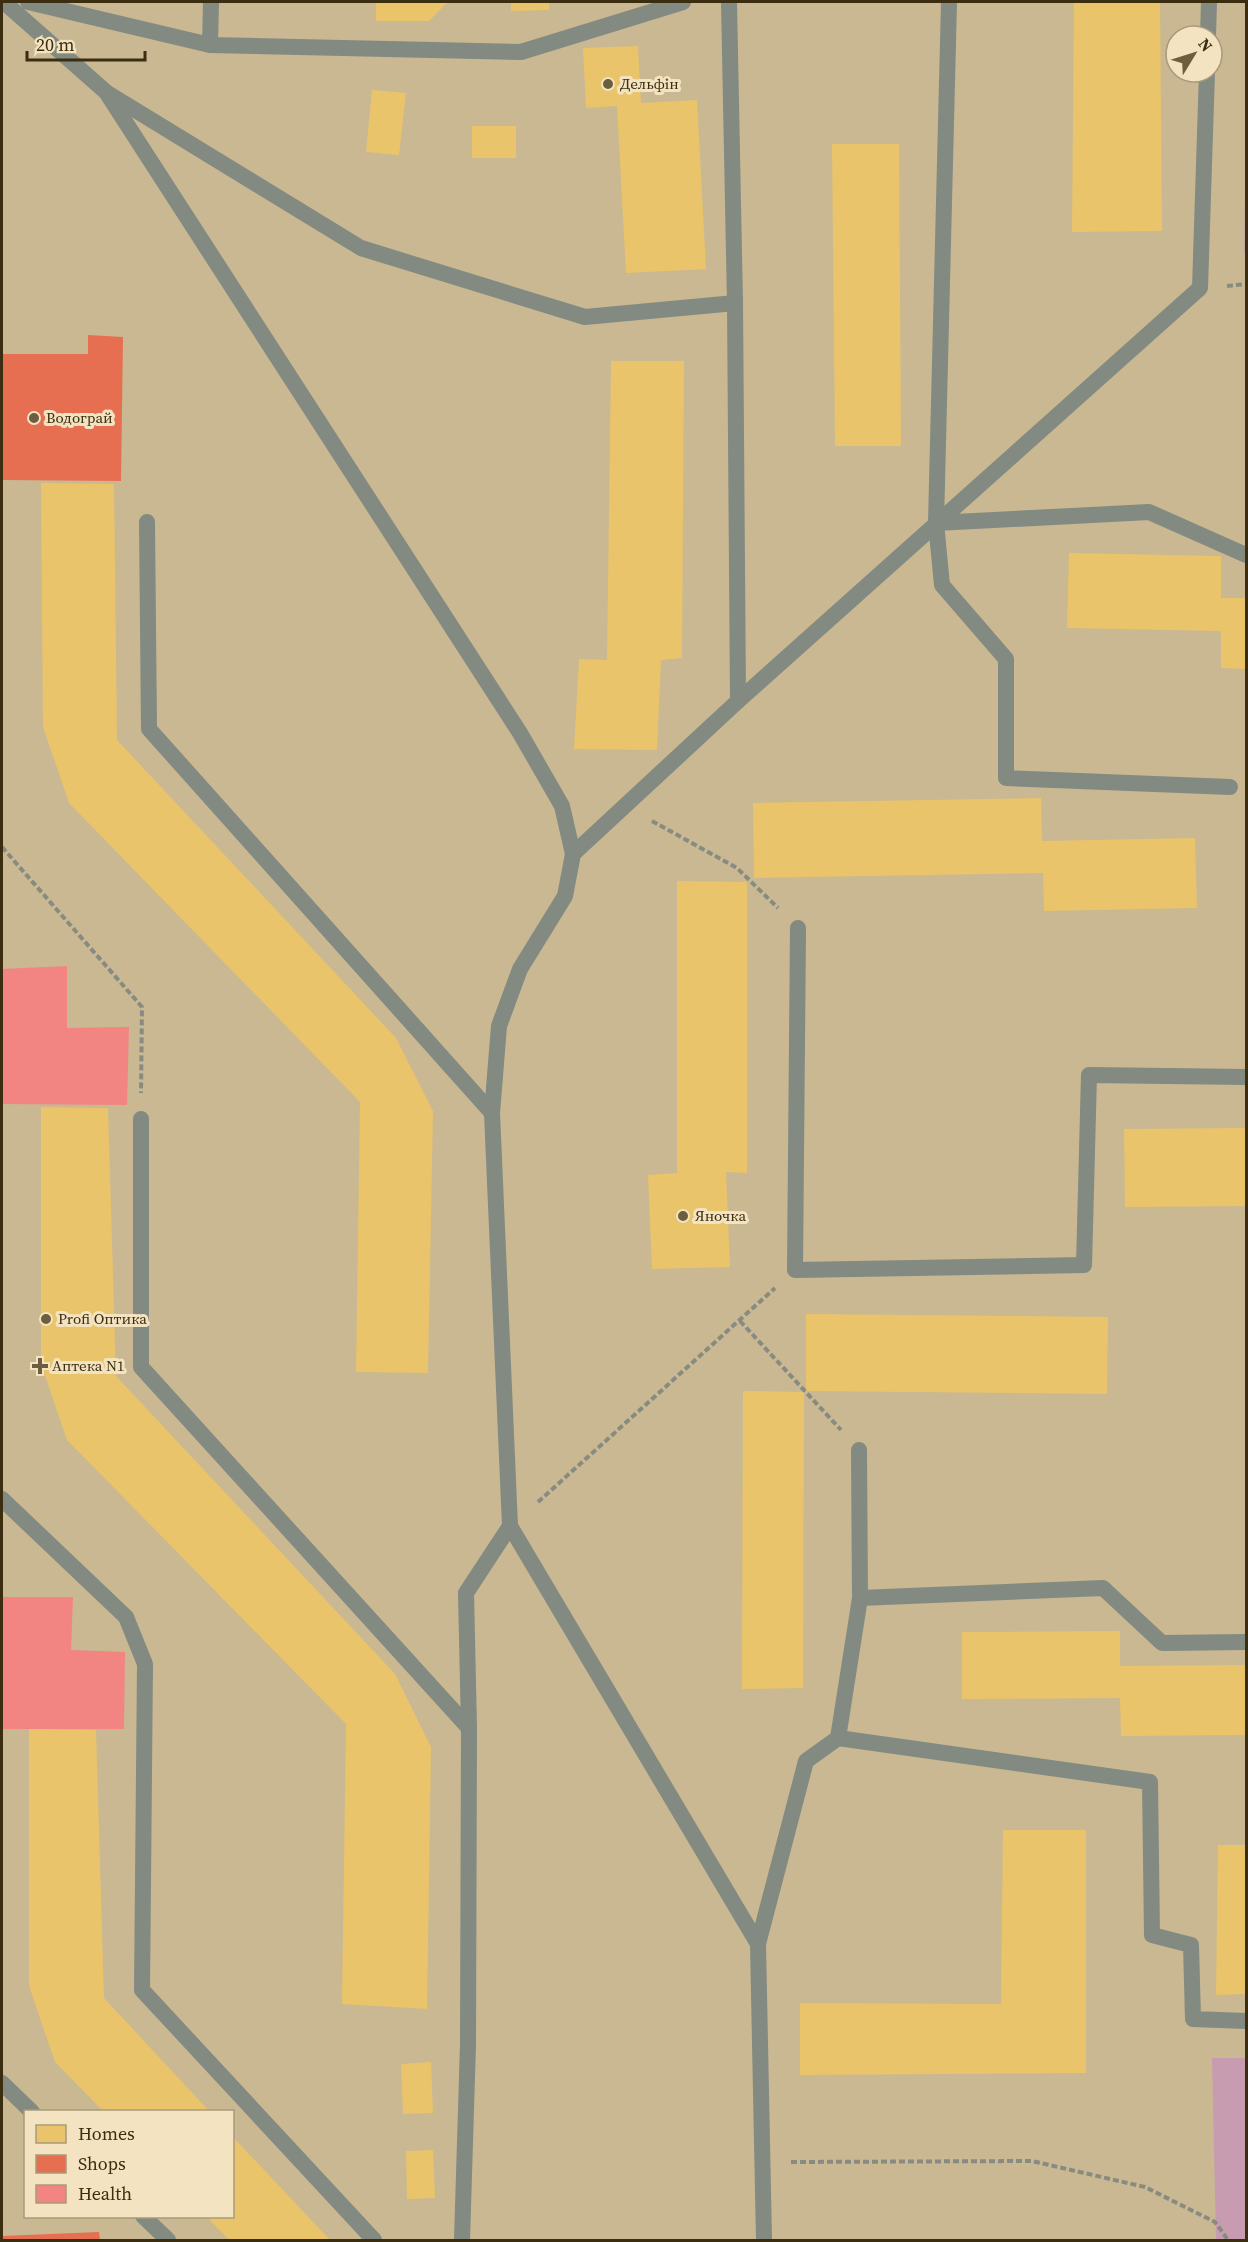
<svg xmlns="http://www.w3.org/2000/svg" width="1248" height="2242" font-family="'Source Serif 4',serif">
	<style>
		.green { fill: #c79cb0 }
		.homes { fill: #e9c46a }
		.shops { fill: #e76f51 }
		.health { fill: #f28482 }
		.lines { fill: none; stroke-linecap: round; stroke-linejoin: round }
		.path { stroke: #888c80; stroke-width: 4; stroke-dasharray: 6 3; stroke-linecap: butt }
		.service { stroke: #828a81; stroke-width: 16 }
		.poi-dot { fill: #6c5e3e; stroke: #f3e3c1; stroke-width: 2 }
		.labels { text-anchor: middle; stroke-width: 6; stroke-linejoin: round; paint-order: stroke }
		.poi-label { font-size: 15px; fill: #3a2d10; stroke: #f3e3c1; text-anchor: start }
	</style>
	<rect width="100%" height="100%" fill="#c9b892"/>
	<g class="green">
		<polygon points="1246,136 1246,255 1244,252"/>
		<polygon points="1212,2058 1246,2058 1246,2240 1216,2240"/>
	</g>
	<g class="homes">
		<polygon points="376,2 448,2 429,21 376,21"/>
		<polygon points="511,2 549,2 549,10 511,11"/>
		<polygon points="1074,2 1160,2 1162,231 1072,232"/>
		<polygon points="638,46 641,103 697,100 706,269 626,273 617,106 586,108 583,48"/>
		<polygon points="372,90 406,93 399,155 366,152"/>
		<rect x="472" y="126" width="44" height="32"/>
		<polygon points="832,144 899,144 901,446 835,446"/>
		<polygon points="611,361 684,361 682,658 661,660 657,750 574,749 579,659 607,660"/>
		<polygon points="41,483 114,484 117,740 396,1038 433,1111 428,1373 356,1372 360,1102 69,803 43,727"/>
		<polygon points="1069,553 1221,556 1221,598 1246,598 1246,669 1221,668 1221,631 1067,628"/>
		<polygon points="1041,798 1042,841 1195,838 1197,908 1044,911 1043,873 754,878 753,803"/>
		<polygon points="677,881 747,882 747,1173 726,1172 730,1267 652,1269 648,1175 677,1173"/>
		<polygon points="41,1107 108,1108 116,1376 395,1674 431,1747 427,2009 342,2004 346,1724 67,1440 41,1364"/>
		<polygon points="1246,1128 1246,1206 1125,1207 1124,1129"/>
		<polygon points="806,1314 1108,1317 1107,1394 806,1391"/>
		<polygon points="743,1391 804,1392 803,1688 742,1689"/>
		<polygon points="1120,1631 1120,1666 1246,1665 1246,1735 1121,1736 1120,1698 962,1699 962,1632"/>
		<polygon points="29,1729 96,1730 104,1998 210,2112 104,2112 55,2062 29,1986"/>
		<polygon points="1003,1830 1086,1830 1086,2073 800,2075 800,2003 1001,2004"/>
		<polygon points="1218,1845 1246,1845 1246,1994 1216,1995"/>
		<polygon points="431,2062 433,2113 403,2114 401,2064"/>
		<polygon points="232,2136 330,2240 229,2240 206,2216 232,2216"/>
		<polygon points="433,2150 435,2198 407,2199 406,2151"/>
	</g>
	<g class="shops">
		<polygon points="88,335 123,337 121,481 2,480 2,354 88,354"/>
		<polygon points="99,2232 100,2240 2,2240 2,2236"/>
	</g>
	<g class="health">
		<polygon points="67,966 67,1028 129,1027 127,1105 2,1104 2,969"/>
		<polygon points="2,1597 73,1597 71,1650 125,1652 124,1729 2,1729"/>
	</g>
	<g class="lines">
		<g class="path">
			<polyline points="1227,286 1246,284"/>
			<polyline points="652,821 737,868 778,908"/>
			<polyline points="2,847 142,1007 141,1093"/>
			<polyline points="740,1321 841,1430"/>
			<polyline points="538,1502 775,1288"/>
			<polyline points="791,2162 1032,2161 1145,2187 1215,2222 1228,2240"/>
		</g>
		<g class="service">
			<polyline points="4,2 106,92 520,733 562,806 573,854 565,896 520,969 499,1026 492,1113 510,1526 466,1593 469,1728 468,2044 462,2240"/>
			<polyline points="28,2 210,45 521,52 683,2"/>
			<polyline points="1208,36 1209,2"/>
			<polyline points="210,45 211,2"/>
			<polyline points="109,94 361,248 585,317 735,303 729,2"/>
			<polyline points="735,303 738,701"/>
			<polyline points="147,522 149,729 492,1113"/>
			<polyline points="936,523 949,2"/>
			<polyline points="1230,787 1006,778 1006,659 942,585 936,523 1149,512 1246,555"/>
			<polyline points="573,854 738,701 1200,288 1207,72"/>
			<polyline points="798,928 795,1270 1084,1265 1089,1075 1246,1077"/>
			<polyline points="141,1119 141,1367 469,1728"/>
			<polyline points="2,1499 126,1617 145,1664 142,1990 374,2240"/>
			<polyline points="510,1526 758,1944"/>
			<polyline points="860,1598 1103,1588 1162,1643 1246,1642"/>
			<polyline points="838,1738 1150,1782 1152,1935 1191,1945 1193,2019 1246,2021"/>
			<polyline points="2,2083 32,2112"/>
			<polyline points="143,2216 168,2240"/>
			<polyline points="764,2240 758,1944 806,1761 838,1738 860,1598 859,1450"/>
		</g>
	</g>
	<g class="poi-dot">
		<circle cx="608" cy="84" r="6"/>
		<circle cx="34" cy="418" r="6"/>
		<circle cx="683" cy="1216" r="6"/>
		<circle cx="46" cy="1319" r="6"/>
		<path d="M37 1357h6v6h6v6h-6v6h-6v-6h-6v-6h6z"/>
	</g>
	<g class="labels">
		<g class="poi-label">
			<text x="620" y="89">Дельфін</text>
			<text x="46" y="423">Водограй</text>
			<text x="695" y="1221">Яночка</text>
			<text x="58" y="1324">Profi Оптика</text>
			<text x="52" y="1371">Аптека N1</text>
		</g>
	</g>
	<rect width="1248" height="2242" fill="none" stroke="#3a2d10" stroke-width="6"/>
	<rect x="24" y="2110" width="210" height="108" fill="#f3e3c1" stroke="#a99a7a" stroke-width="1.5"/>
	<rect x="36" y="2125" width="30" height="18" fill="#e9c46a" stroke="#a99a7a" stroke-width="1.5"/>
	<text x="78" y="2140" font-size="18" fill="#3a2d10">Homes</text>
	<rect x="36" y="2155" width="30" height="18" fill="#e76f51" stroke="#a99a7a" stroke-width="1.5"/>
	<text x="78" y="2170" font-size="18" fill="#3a2d10">Shops</text>
	<rect x="36" y="2185" width="30" height="18" fill="#f28482" stroke="#a99a7a" stroke-width="1.5"/>
	<text x="78" y="2200" font-size="18" fill="#3a2d10">Health</text>
	<g transform="translate(1194 54) rotate(52)"><circle r="28" fill="#f3e3c1" stroke="#a99a7a" stroke-width="1.5"/>
	<path d="M0-4.5L10 22L0 15L-10 22Z" fill="#6c5e3e"/>
	<text y="-9" font-size="16" font-weight="bold" text-anchor="middle" fill="#3a2d10">N</text>
	</g>
	<path d="M27 51v9h118v-9" fill="none" stroke="#3a2d10" stroke-width="3"/>
	<text x="36" y="51" font-size="18" fill="#3a2d10" stroke="#f3e3c1" stroke-width="4.5" paint-order="stroke">20 m</text>
</svg>
